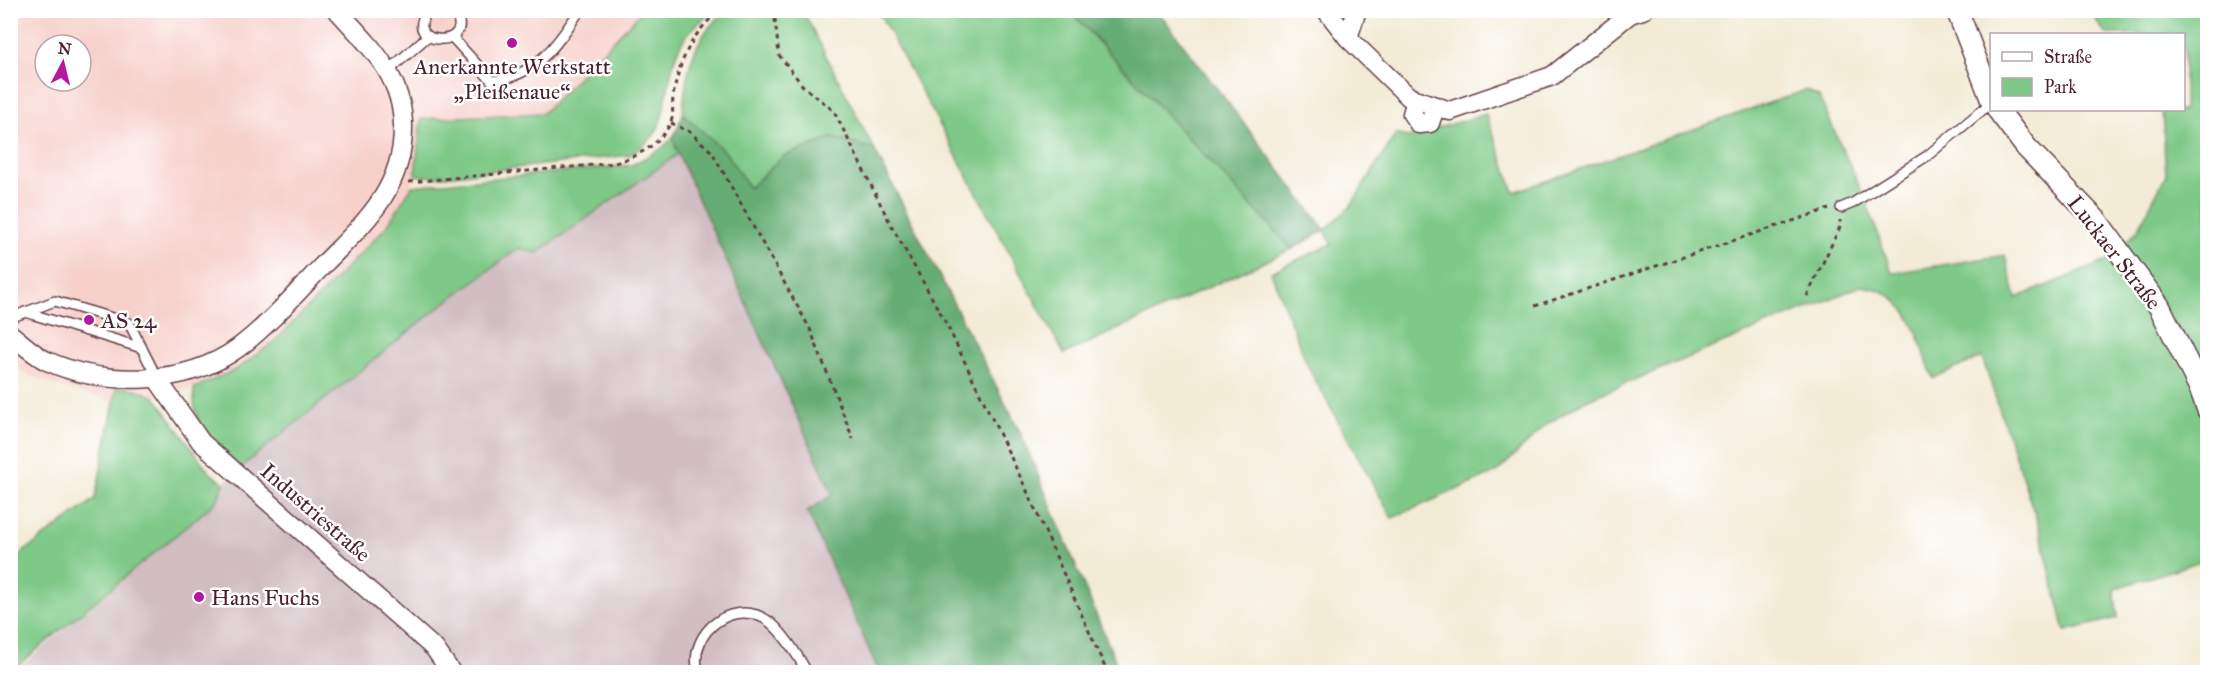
<svg xmlns="http://www.w3.org/2000/svg" width="2218" height="683" font-family="'IM FELL Great Primer',serif">
	<style>
		.built { fill: #f7d0ca; fill-rule: evenodd }
		.industrial { fill: #d2bec2 }
		.green { fill: #7ec987; stroke: #647459; stroke-width: 1.5 }
		.forest { fill: #66ad74; stroke: #586650; stroke-width: 1.5 }
		.lines { fill: none; stroke-linecap: round; stroke-linejoin: round }
		.service-casing { stroke: #633e45; stroke-width: 12 }
		.minor-casing { stroke: #633e45; stroke-width: 21 }
		.tertiary-casing { stroke: #633e45; stroke-width: 24 }
		.path { stroke: #633e45; stroke-width: 3; stroke-dasharray: 4.5 4.5; stroke-linecap: butt }
		.service { stroke: #fff; stroke-width: 9 }
		.minor { stroke: #fff; stroke-width: 18 }
		.tertiary { stroke: #fff; stroke-width: 21 }
		.poi-dot { fill: #b5179e; stroke: #fff; stroke-width: 2 }
		.labels { text-anchor: middle; stroke-width: 5; stroke-linejoin: round; paint-order: stroke }
		.poi-label { font-size: 22px; fill: #4a1f2b; stroke: #fff; text-anchor: start }
		.street-label { font-size: 22px; fill: #4a1f2b; stroke: #fff }
	</style>
	<rect width="100%" height="100%" fill="#fff"/>
	<filter id="ink" filterUnits="userSpaceOnUse"><feTurbulence type="fractalNoise" baseFrequency=".0167" numOctaves="2"/><feDisplacementMap in="SourceGraphic" scale="12" xChannelSelector="R" yChannelSelector="G"/><feConvolveMatrix kernelMatrix="1 2 1 2 8 2 1 2 1" color-interpolation-filters="sRGB"/></filter>
	<filter id="wash" filterUnits="userSpaceOnUse"><feTurbulence type="fractalNoise" baseFrequency=".008" numOctaves="4" result="noise"/><feDisplacementMap in="SourceGraphic" scale="24" xChannelSelector="R" yChannelSelector="G"/><feGaussianBlur stdDeviation="1.35" result="paint"/><feColorMatrix in="noise" values="0 0 0 0 0 0 0 0 0 0 0 0 0 0 0 0 0 1.4 0 .05"/><feComposite in="paint" operator="in"/></filter>
	<g filter="url(#wash)">
		<rect width="100%" height="100%" fill="#f3ebd6"/>
		<path class="built" d="M10 11H642L543 113 422 119 415 175 408 194 387 226 276 340 237 369 194 388 155 397 136 389 117 387 115 402 54 385 29 375 11 364ZM45 45H81V81H45Z"/>
		<polygon class="industrial" points="678,154 833,496 808,512 879,672 14,672 217,501 224,483 257,452 438,308 519,248 537,253"/>
		<g class="green">
			<path d="M729 10 803 11 874 149 832 138 784 156 749 188 726 153 683 114C685 74 693 33 729 10Z"/>
			<path d="M642 11H713C700 22 686 32 679 48 667 73 669 100 659 125 655 138 641 147 630 155L437 177 415 175 421 119 543 113Z"/>
			<polygon points="878,11 1070,11 1292,249 1064,354"/>
			<path d="M2086 11H2207V559L2114 589 2118 618 2065 631 2040 530 1982 357 1933 378C1918 338 1911 291 1861 286L1586 400 1547 424 1497 472 1392 518 1309 369 1271 272 1332 244 1325 230 1350 207 1396 134 1408 137 1486 114 1514 192 1806 90 1819 97 1866 201 1892 273 2005 255 2016 298 2107 261 2137 231 2166 175 2162 110H2184V34H2106L2094 17Z"/>
			<path d="M673 138 678 154 537 253 519 248 438 308 241 467C215 444 190 425 194 388L237 369 276 340 387 226 412 186 632 165 661 149Z"/>
			<polygon points="117,387 136,389 155,397 209,472 224,483 217,501 10,672 10,562 95,499"/>
		</g>
		<g class="forest">
			<polygon points="1070,11 1158,11 1325,230 1292,249"/>
			<polygon points="683,114 726,153 749,188 784,156 832,138 874,149 1021,434 1120,672 879,672 807,511 833,495 678,154 673,138"/>
		</g>
	</g>
	<g filter="url(#ink)">
		<g class="lines">
			<g class="service-casing">
				<g id="service">
					<path d="M428 10C399 49 482 49 453 10"/>
					<path d="M452 37 492 81C537 76 557 44 580 10"/>
					<polyline points="388,71 428,36"/>
					<polyline points="1841,208 1853,203 1927,156 1992,102"/>
					<polyline points="25,312 142,348"/>
					<polyline points="10,318 55,301 129,323 157,378"/>
					<path d="M698 672C687 631 736 595 771 623 786 636 798 656 807 672"/>
				</g>
			</g>
			<g class="minor-casing">
				<g id="minor">
					<polyline points="1326,10 1348,38 1409,97 1450,111 1552,76 1630,14 1643,10"/>
					<polyline points="1348,38 1357,10"/>
					<polyline points="1416,100 1412,114 1419,124 1430,123 1435,108"/>
					<path d="M10 334C22 343 34 355 47 361 105 387 186 386 238 348 268 326 300 289 326 262 364 223 403 189 403 129 404 77 370 46 337 10"/>
					<polyline points="157,379 201,442 435,649 451,672"/>
				</g>
			</g>
			<g class="tertiary-casing">
				<g id="tertiary">
					<polyline points="1957,10 1992,101"/>
					<polyline points="1998,110 2026,147 2097,221 2159,306 2200,388 2208,410"/>
				</g>
			</g>
			<g class="path">
				<polyline points="774,10 779,55 803,86 834,111 890,223 946,323 1028,493 1107,672"/>
				<polyline points="671,123 690,132 712,152 810,329 853,439"/>
				<path d="M409 182 615 163C637 156 659 146 670 124 674 117 672 105 673 97 678 63 693 29 722 10"/>
				<polyline points="1807,296 1840,227 1840,220"/>
				<polyline points="1535,306 1829,209"/>
			</g>
			<use href="#service" class="service"/>
			<use href="#minor" class="minor"/>
			<use href="#tertiary" class="tertiary"/>
		</g>
	</g>
	<g class="poi-dot">
		<circle cx="512" cy="43" r="6"/>
		<circle cx="89" cy="320" r="6"/>
		<circle cx="199" cy="597" r="6"/>
	</g>
	<g class="labels">
		<g class="poi-label">
			<text x="512" y="74" text-anchor="middle">Anerkannte Werkstatt<tspan x="512" dy="25">„Pleißenaue“</tspan></text>
			<text x="101" y="328">AS 24</text>
			<text x="211" y="605">Hans Fuchs</text>
		</g>
		<g class="street-label">
			<text transform="translate(2115 252) rotate(52)" y="8">Luckaer Straße</text>
			<text transform="translate(316 512) rotate(41)" y="8">Industriestraße</text>
		</g>
	</g>
	<rect width="2218" height="683" fill="none" stroke="#fff" stroke-width="36"/>
	<rect x="1990" y="33" width="195" height="78" fill="#ffffff" stroke="#b7a5aa" stroke-width="1.5"/>
	<rect x="2002" y="52" width="30" height="9" fill="#ffffff" stroke="#b7a5aa" stroke-width="1.5"/>
	<text x="2044" y="63" font-size="18" fill="#4a1f2b">Straße</text>
	<rect x="2002" y="78" width="30" height="18" fill="#7ec987" stroke="#b7a5aa" stroke-width="1.5"/>
	<text x="2044" y="93" font-size="18" fill="#4a1f2b">Park</text>
	<g transform="translate(63 63) rotate(7)"><circle r="28" fill="#ffffff" stroke="#b7a5aa" stroke-width="1.5"/>
	<path d="M0-4.5L10 22L0 15L-10 22Z" fill="#b5179e"/>
	<text y="-9" font-size="16" font-weight="bold" text-anchor="middle" fill="#4a1f2b">N</text>
	</g>
</svg>
